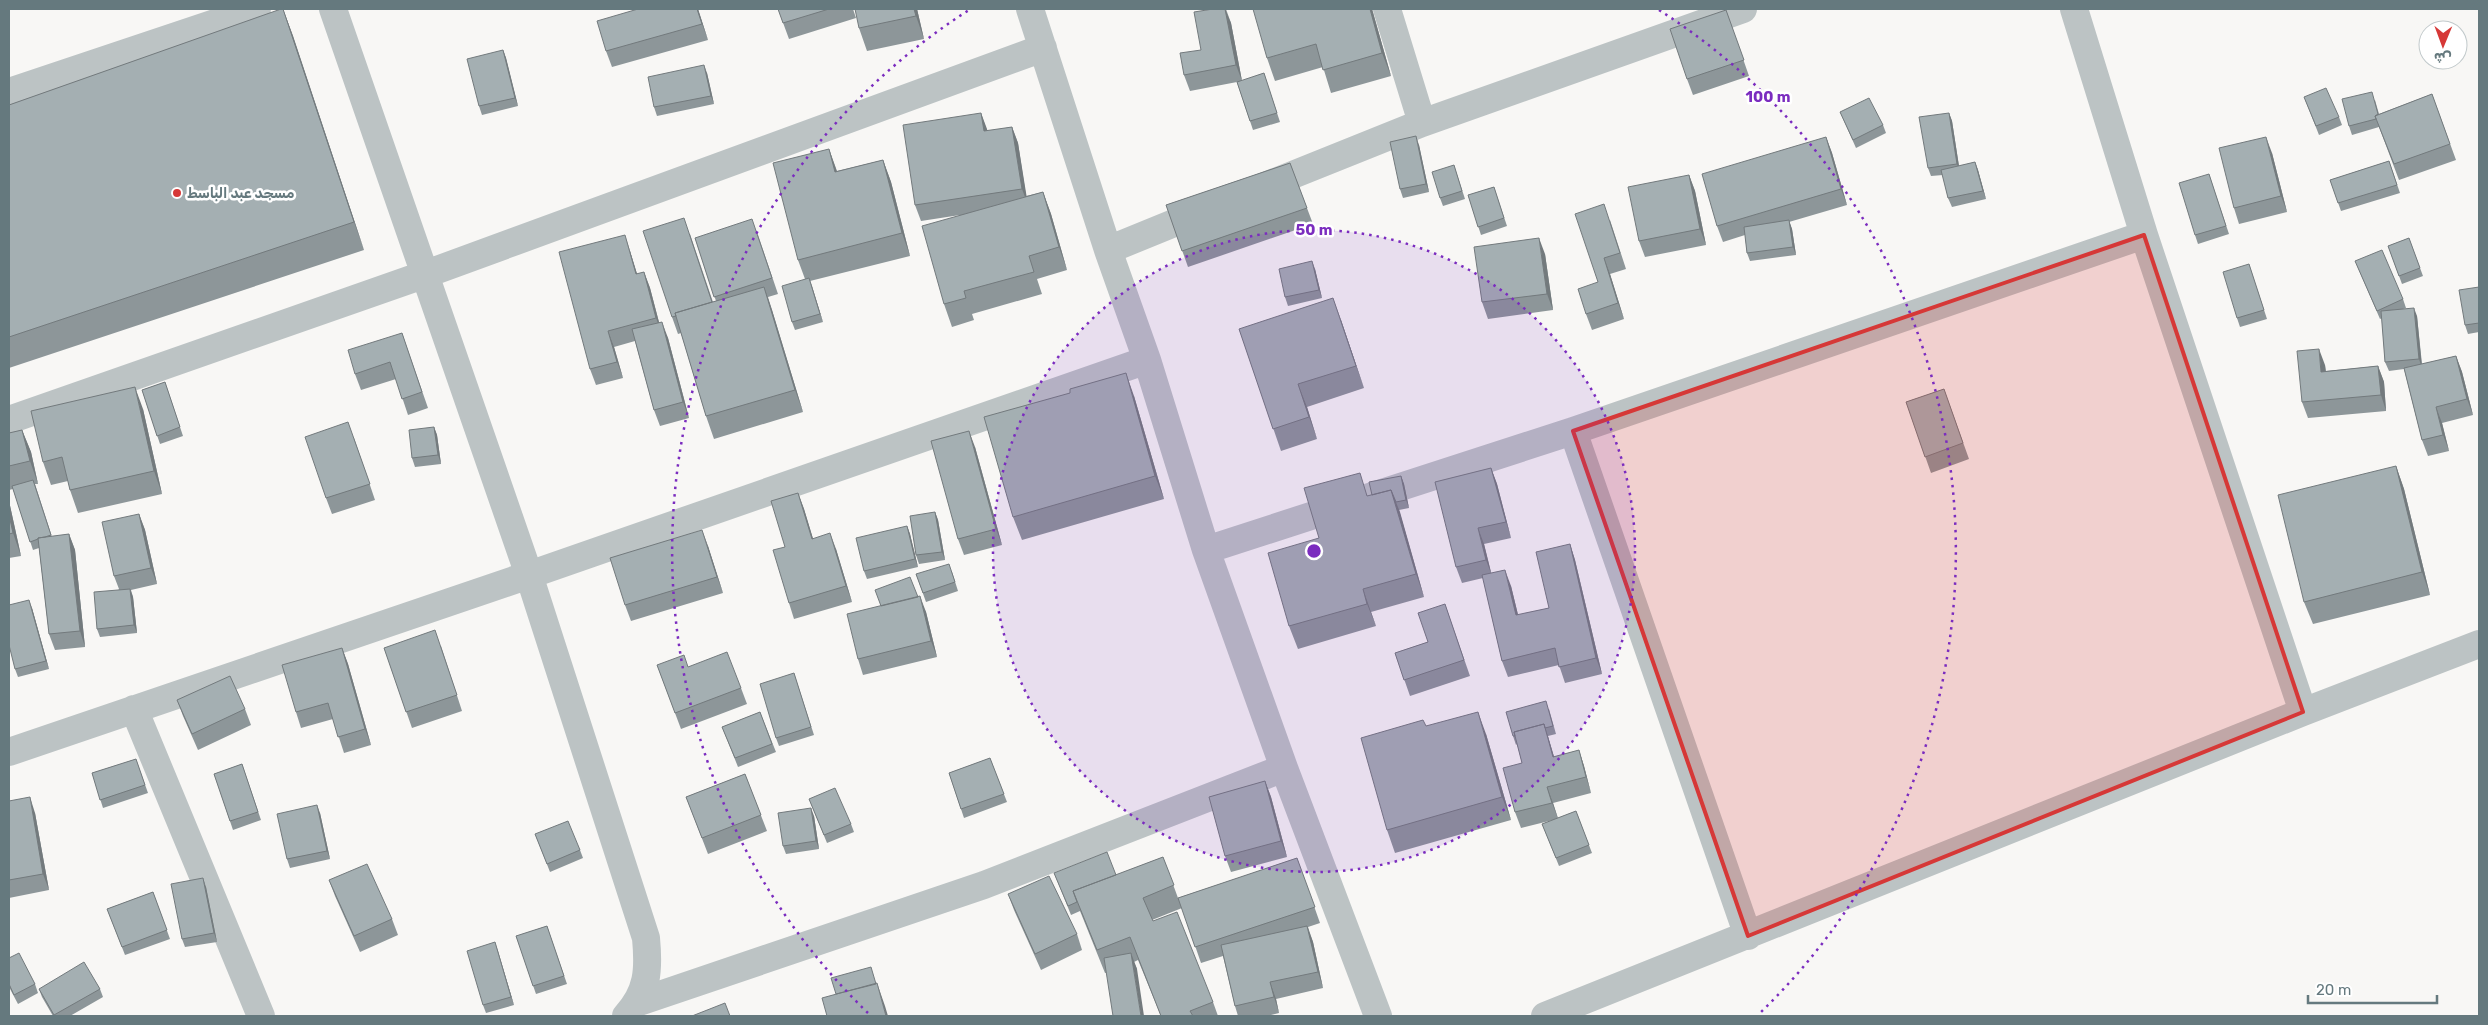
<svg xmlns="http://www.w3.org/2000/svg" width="2488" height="1025" viewBox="0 0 2488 1025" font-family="Rubik,Cairo,sans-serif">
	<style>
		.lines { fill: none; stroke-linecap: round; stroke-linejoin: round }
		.minor { stroke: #bcc3c4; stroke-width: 28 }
		.wall { fill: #8d9699 }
		.shaded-wall { fill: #737a7d }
		.building { fill: #a4afb2; stroke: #737a7d }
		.marked { fill: #d63837; fill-opacity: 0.2; stroke: #d63837; stroke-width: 4; stroke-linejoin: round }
		.ring { fill: none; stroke: #7b2cbf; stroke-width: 2.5; stroke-dasharray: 2.5 5 }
		.poi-dot { fill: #d63837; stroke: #fff; stroke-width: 2 }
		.labels { text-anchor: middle; stroke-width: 5; stroke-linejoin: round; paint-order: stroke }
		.poi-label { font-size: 14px; font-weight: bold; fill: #65797e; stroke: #fff; text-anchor: start }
		.centre { fill: #7b2cbf; stroke: #fff; stroke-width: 2.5 }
		.ring-label { font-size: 15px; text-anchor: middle; font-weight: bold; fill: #7b2cbf; stroke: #fff; stroke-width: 5; stroke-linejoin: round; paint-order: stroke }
	</style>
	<rect width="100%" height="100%" fill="#f8f7f5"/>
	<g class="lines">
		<path class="minor" d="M333 9 529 575 646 938C649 970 648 992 626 1016
			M1030 9 1108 250 1147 360 1206 550 1284 768 1378 1016
			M1387 9 1422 123
			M2074 9 2144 235 2303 712
			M9 92 257 9
			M1260 188 1422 123 1743 9
			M1108 250 1206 210
			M9 420 426 274 1043 48
			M1573 431 1748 936
			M1206 550 1573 431 2144 235
			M134 709 261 1016
			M9 752 529 575 1147 360
			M639 1002 984 885 1284 768
			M1545 1016 2303 712 2479 644"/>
	</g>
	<path class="wall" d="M283 9 293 36 364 250 9 368V105Z
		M638 9H698L708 40 612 67 606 51Z
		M778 9H853L856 18 789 39Z
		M917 9 924 39 867 51 859 28Z
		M1213 9H1226L1231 23 1242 81 1264 73 1280 122 1253 130 1237 82 1190 91 1184 75 1201 50Z
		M1372 9 1391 76 1331 93 1323 67 1275 81 1267 58Z
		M1726 10 1749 76 1693 95 1687 79Z
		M503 50 506 58 518 106 482 115 479 106Z
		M707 73 714 104 657 116 654 107Z
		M2432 94 2456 160 2399 180 2379 127 2352 135 2349 126 2375 100 2379 114Z
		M2304 97 2339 117 2342 125 2319 135Z
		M1840 112 1883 125 1886 133 1856 148Z
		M981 113 987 131 1012 127 1018 143 1026 196 1043 192 1051 214 1067 270 1037 279 1042 294 972 314 974 320 952 327 944 304 960 215 921 221 915 205Z
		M1949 113 1952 121 1959 166 1975 162 1978 170 1986 199 1952 207 1948 198 1943 175 1931 176 1928 168Z
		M1826 137 1832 153 1847 205 1789 222 1792 229 1796 255 1750 261 1747 253 1745 235 1723 242 1717 226Z
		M1419 145 1429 192 1403 198 1400 189Z
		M829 149 837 171 883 160 891 182 910 256 810 281 823 322 795 330 792 322 805 279 798 260Z
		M2272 153 2287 212 2239 224 2234 208Z
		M2389 161 2400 193 2341 211 2330 180Z
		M1290 163 1313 224 1188 267 1166 205Z
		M1454 165 1465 199 1443 206 1440 198Z
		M2209 174 2229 234 2198 244 2195 235Z
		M1689 175 1695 191 1706 245 1645 257 1639 241Z
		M1494 187 1507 226 1481 235 1468 195Z
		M1610 220 1626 269 1610 274 1624 319 1592 330 1586 314 1598 282Z
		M690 234 713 302 716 301 695 238 758 235 778 294 768 297 772 310 803 412 714 439 706 416 681 333 678 334 672 317Z
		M2409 238 2423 276 2402 284 2388 246Z
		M630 251 637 274 644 272 650 288 659 322 668 338 689 418 660 426 654 410 635 341 614 347 623 378 596 385 590 369Z
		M1545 254 1553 310 1488 319 1482 302Z
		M2355 261 2403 299 2406 308 2403 309 2417 316 2422 364 2456 356 2462 372 2473 415 2442 423 2449 451 2428 456 2422 440 2404 369 2389 371 2385 362 2382 318 2380 319Z
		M2249 264 2267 319 2240 327 2237 318Z
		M1315 269 1322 298 1288 306 1285 297Z
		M2479 287V332L2468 334 2465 325Z
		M1341 320 1364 388 1307 407 1317 439 1281 451 1239 329Z
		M402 333 428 408 408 415 396 379 361 390 355 374Z
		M2325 365 2326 371 2378 366 2384 382 2386 411 2308 418 2302 402Z
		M165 382 183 436 160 444 142 390Z
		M1944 389 1969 459 1931 473 1906 402Z
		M1134 396 1164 499 1022 540 1013 517Z
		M143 409 162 494 78 513 70 490 68 481 51 485 43 462Z
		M434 427 437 435 441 464 415 467 412 458Z
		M22 430 31 452 38 484H35L52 537 69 534 75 550 85 647 55 650 49 634 39 548 33 550 13 489 9 490V433Z
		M354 438 375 500 332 514 326 498Z
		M975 447 1002 545 964 555 958 539Z
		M2396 466 2404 489 2430 595 2313 624 2304 602Z
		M1491 468 1497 484 1511 538 1484 544 1491 573 1511 586 1518 615 1549 608 1570 544 1575 560 1602 674 1565 683 1559 665 1508 677 1502 661 1483 578 1462 583 1456 567Z
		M1401 476 1404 484 1409 508 1399 510 1424 597 1371 612 1376 626 1298 649 1289 626 1319 538 1372 495Z
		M798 493 804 509 813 539 836 549 852 602 794 619 789 603 785 547Z
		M9 501 21 556 9 558Z
		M935 512 938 520 945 560 919 564 916 555Z
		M139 514 145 530 157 584 131 590 133 597 137 633 100 637 97 629 119 589 114 576Z
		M907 526 910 534 918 567 867 579 864 571Z
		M708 546 723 593 631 621 625 605Z
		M952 572 958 591 926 602 916 574Z
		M918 597 926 612 937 657 863 675 858 659Z
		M1445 604 1470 676 1410 696 1395 653 1428 642Z
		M32 608 49 669 18 677 15 669Z
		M441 646 462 711 412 728 384 648Z
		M342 648 348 664 371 745 344 753 333 719 301 728 296 712Z
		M657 665 688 667 741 688 747 704 681 729Z
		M794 673 814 735 779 746 776 738Z
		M177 700 245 709 251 725 198 750 183 716Z
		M1549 709 1556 734 1548 736 1554 757 1579 750 1584 766 1591 793 1553 803 1558 818 1576 811 1592 853 1559 866 1542 824 1553 820 1521 828 1515 812 1522 763 1517 744 1516 745 1513 736Z
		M760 712 776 752 738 767 722 727Z
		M1426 726 1486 734 1511 820 1395 853 1387 830Z
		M990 758 1007 802 964 818 949 773Z
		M136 759 148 793 103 808 92 773Z
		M242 764 261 820 233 830 214 774Z
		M745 774 767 831 708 854 686 797Z
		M1265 781 1271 797 1287 857 1231 872 1225 856Z
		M809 799 851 824 854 832 827 843Z
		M9 801 35 813 49 890 9 898Z
		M320 813 330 859 290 868 287 859Z
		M814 816 819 849 786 854 783 846Z
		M535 834 580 850 583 858 550 872Z
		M1163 857 1178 898 1297 858 1320 923 1308 927 1313 942 1323 988 1276 999 1279 1013 1267 1016H1238L1235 1006 1223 956 1201 963 1182 908 1152 920 1213 1002 1218 1016H1161L1138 960 1134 962 1137 969 1105 973 1080 911 1071 915 1054 873 1116 875Z
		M329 880 392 919 398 935 360 952 335 896Z
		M206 887 217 942 185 947 182 939Z
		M153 892 170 939 125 955 107 909Z
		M1008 894 1077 934 1082 950 1041 970 1014 910Z
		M547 926 567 984 536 994 516 936Z
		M495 942 514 1005 486 1013 483 1005Z
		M9 958 35 984 38 993 18 1004 9 987Z
		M39 989H100L103 997 70 1016H53L42 997Z"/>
	<path class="shaded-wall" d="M283 9 293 36 364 250 354 222Z
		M697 9H698L708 40 702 24Z
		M914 9H917L924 39 916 16Z
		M1225 9 1231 23 1242 81 1236 65Z
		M1370 9H1372L1391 76 1382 53Z
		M503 50 506 58 518 106 515 98Z
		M704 65 707 73 714 104 711 96Z
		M981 113 987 129 990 147 984 131Z
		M1949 113 1952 121 1960 173 1957 164Z
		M1012 127 1018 143 1028 205 1022 189Z
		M1416 136 1419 145 1429 192 1426 184Z
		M1826 137 1832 153 1847 205 1841 189Z
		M2266 137 2272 153 2287 212 2281 196Z
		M829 149 837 172H835Z
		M883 160 891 182 910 256 902 233Z
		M1975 162 1978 170 1986 199 1983 191Z
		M1689 175 1695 191 1706 245 1700 229Z
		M1043 192 1051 214 1067 270 1059 247Z
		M1789 220 1792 229 1796 255 1793 247Z
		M625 235 630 251 642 290 636 274Z
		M1539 238 1545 254 1553 310 1547 294Z
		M1604 258 1610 274 1624 319 1618 303Z
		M1312 261 1315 269 1322 298 1319 290Z
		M644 272 650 288 662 334 656 318Z
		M809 278 812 286 823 322 820 314Z
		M764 287 772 310 803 412 795 390Z
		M1333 298 1341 320 1364 388 1356 366Z
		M2414 308 2417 316 2422 368 2419 359Z
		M662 322 668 338 689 418 683 402Z
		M608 331 614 347 623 378 617 362Z
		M2319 349 2325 365 2327 388 2321 372Z
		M2456 356 2462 372 2473 415 2467 399Z
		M2378 366 2384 382 2386 411 2381 395Z
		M1126 373 1134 396 1164 499 1155 476Z
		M1298 384 1307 407 1317 439 1309 417Z
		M135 387 143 409 162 494 154 471Z
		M2436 407 2442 423 2449 451 2443 435Z
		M434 427 437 435 441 464 438 455Z
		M22 430 31 452 38 484 30 461Z
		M969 431 975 447 1002 545 996 529Z
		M2396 466 2404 489 2430 595 2422 572Z
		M1491 468 1497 484 1511 538 1506 522Z
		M1401 476 1404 484 1409 508 1406 500Z
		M1391 490 1400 512 1424 597 1416 574Z
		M798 493 804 509 818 555 812 539Z
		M9 501 21 556 13 533 9 515Z
		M935 512 938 520 945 560 942 552Z
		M139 514 145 530 157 584 151 568Z
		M907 526 910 534 918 567 915 559Z
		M1478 528 1484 544 1492 576 1486 560Z
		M702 530 708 546 723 593 717 577Z
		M830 533 836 549 852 602 846 586Z
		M69 534 75 550 85 647 80 631Z
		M1570 544 1575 560 1602 674 1596 658Z
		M1505 570 1511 586 1522 631 1516 615Z
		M130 589 133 597 137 633 134 625Z
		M1363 589 1371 612 1376 626 1367 604Z
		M920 596 926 612 937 657 931 641Z
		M29 600 32 608 49 669 46 661Z
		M342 648 348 664 371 745 365 729Z
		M1478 712 1486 734 1511 820 1502 797Z
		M1544 724 1549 740 1559 773 1553 757Z
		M1579 750 1584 766 1591 793 1586 777Z
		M1265 781 1271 797 1287 857 1281 841Z
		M1547 787 1553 803 1558 819 1552 803Z
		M30 797 35 813 49 890 43 874Z
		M317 805 320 813 330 859 327 851Z
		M811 808 814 816 819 849 816 841Z
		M203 878 206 887 217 942 214 933Z
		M1307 926 1313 942 1323 988 1318 972Z
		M495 942 498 951 514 1005 511 997Z
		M1131 953 1137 969 1144 1016H1141Z
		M1270 982 1276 999 1279 1013 1274 997Z
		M877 983 885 1006 888 1016H886Z"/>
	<path class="building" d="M281 9H283L354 222 9 337V105Z
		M638 9H697L702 24 606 51 597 21Z
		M778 9H829L783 23Z
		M855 9H914L916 16 859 28Z
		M1213 9H1225L1236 65 1184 75 1180 53 1201 50 1194 12Z
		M1253 9H1370L1382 53 1323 70 1316 44 1267 58Z
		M1726 10 1744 60 1687 79 1670 29Z
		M503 50 515 98 479 106 467 59Z
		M704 65 711 96 654 107 648 77Z
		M1264 73 1277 113 1250 121 1237 82Z
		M2326 88 2339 117 2316 126 2304 97Z
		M2372 92 2378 114 2375 116 2376 119 2349 126 2342 99Z
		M2432 94 2450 144 2394 164 2375 116Z
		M1869 98 1883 125 1853 140 1840 112Z
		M981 113 984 131 1012 127 1022 189 915 205 903 125Z
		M1949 113 1957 164 1928 168 1919 117Z
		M1416 136 1426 184 1400 189 1390 142Z
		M1826 137 1841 189 1717 226 1702 174Z
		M2266 137 2281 196 2234 208 2219 148Z
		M829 149 835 172 883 160 902 233 798 260 773 163Z
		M2389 161 2397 185 2338 203 2330 180Z
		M1975 162 1983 191 1948 198 1941 170Z
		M1290 163 1307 208 1182 251 1166 205Z
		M1454 165 1462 191 1440 198 1432 172Z
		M2209 174 2226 226 2195 235 2179 183Z
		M1689 175 1700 229 1639 241 1628 187Z
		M1494 187 1504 218 1478 227 1468 195Z
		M1043 192 1059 247 1029 256 1034 272 964 291 966 298 944 304 922 226Z
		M1604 204 1620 253 1604 258 1618 303 1586 314 1578 289 1598 282 1575 214Z
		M684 218 712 302 675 313 676 316 672 317 643 231Z
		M752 219 772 278 714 297 695 238Z
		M1789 220 1793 247 1747 253 1744 227Z
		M625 235 636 274 644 272 656 318 608 331 617 362 590 369 559 252Z
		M1539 238 1547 294 1482 302 1474 247Z
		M2409 238 2420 268 2399 276 2388 246Z
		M2382 250 2403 299 2377 311 2355 261Z
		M1312 261 1319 290 1285 297 1279 269Z
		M2249 264 2264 310 2237 318 2223 272Z
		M809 278 820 314 792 322 782 286Z
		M764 287 795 390 706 416 675 313Z
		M2479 287V323L2465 325 2459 290Z
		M1333 298 1356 366 1298 384 1309 417 1273 429 1239 329Z
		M2414 308 2419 359 2385 362 2381 311Z
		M662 322 683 402 654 410 632 329Z
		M402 333 422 392 402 399 390 362 355 374 348 350Z
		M2319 349 2321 372 2378 366 2381 395 2302 402 2297 351Z
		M2456 356 2467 399 2436 407 2443 435 2422 440 2404 368Z
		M1126 373 1155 476 1013 517 984 417 1070 393V389Z
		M165 382 180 427 157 436 142 390Z
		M135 387 154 471 70 490 62 457 43 462 31 411Z
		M1944 389 1963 443 1925 457 1906 402Z
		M348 422 370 484 326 498 305 437Z
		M434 427 438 455 412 458 409 430Z
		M22 430 30 461 9 466V433Z
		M969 431 996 529 958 539 931 441Z
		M2396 466 2422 572 2304 602 2278 495Z
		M1491 468 1506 522 1478 528 1486 560 1456 567 1435 482Z
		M1360 473 1367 496 1391 490 1416 574 1363 589 1367 604 1289 626 1268 553 1319 538 1304 488Z
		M1401 476 1406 500 1396 502 1391 490 1372 495 1369 482Z
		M33 480 51 535 45 537 38 538V539L30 542 12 486Z
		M798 493 812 539 830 533 846 586 789 603 773 550 785 547 771 501Z
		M935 512 942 552 916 555 910 516Z
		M139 514 151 568 114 576 102 522Z
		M9 515 13 533 9 534Z
		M907 526 915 559 864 571 856 538Z
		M702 530 717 577 625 605 610 558Z
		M69 534 80 631 49 634 38 538Z
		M1570 544 1596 658 1559 667 1555 648 1502 661 1482 575 1505 570 1516 615 1549 608 1536 552Z
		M949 564 955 582 923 593 916 574Z
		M910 577 918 597 881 606 875 590Z
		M130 589 134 625 97 629 94 592Z
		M920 596 931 641 858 659 847 614Z
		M29 600 46 661 15 669 9 645V605Z
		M1445 604 1464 660 1404 680 1395 653 1428 642 1418 613Z
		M435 630 457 695 406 712 384 648Z
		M342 648 365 729 338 737 328 703 296 712 282 665Z
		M727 652 741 688 675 713 657 665 684 655 688 667Z
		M794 673 811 727 776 738 760 684Z
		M230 676 245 709 192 734 177 700Z
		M1546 701 1553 726 1545 728 1544 724 1514 732 1515 736H1513L1506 712Z
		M760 712 772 744 735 758 722 727Z
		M1478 712 1502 797 1387 830 1361 738 1423 720 1426 726Z
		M1544 724 1553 757 1579 750 1586 777 1547 787 1552 803 1515 812 1503 768 1522 763 1514 732Z
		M990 758 1004 794 961 809 949 773Z
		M136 759 145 785 100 800 92 773Z
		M242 764 258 812 230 821 214 774Z
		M745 774 761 815 702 838 686 797Z
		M1265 781 1281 841 1225 856 1209 797Z
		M835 788 851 824 824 835 809 799Z
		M30 797 43 874 9 880V801Z
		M317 805 327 851 287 859 277 814Z
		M811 808 816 841 783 846 778 813Z
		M1576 811 1589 845 1556 858 1542 824Z
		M568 821 580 850 547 864 535 834Z
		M1107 852 1116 875 1073 891 1077 902 1068 906 1054 873Z
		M1163 857 1174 885 1143 898 1153 921 1177 912 1213 1002 1190 1011 1193 1016H1161L1130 937 1097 950 1073 891Z
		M1297 858 1315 907 1195 947 1178 898Z
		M367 864 392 919 354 936 329 880Z
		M1049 876 1077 934 1035 954 1008 894Z
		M203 878 214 933 182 939 171 884Z
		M153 892 167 930 122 947 107 909Z
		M547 926 564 976 533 986 516 936Z
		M1307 926 1318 972 1270 982 1274 997 1235 1006 1221 945Z
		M495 942 511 997 483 1005 467 951Z
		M19 953 35 984 14 995 9 984V958Z
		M1131 953 1141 1016H1113L1104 958Z
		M84 962 100 989 54 1015 39 989Z
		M871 967 876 984 836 994 831 978Z
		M877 983 886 1016H827L822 998Z
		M725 1003 730 1016H692Z"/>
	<path class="marked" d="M2144 235 2303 712 1748 936 1573 431Z"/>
	<circle cx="1314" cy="551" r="321" fill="#7b2cbf" fill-opacity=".12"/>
	<g class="ring">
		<circle cx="1314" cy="551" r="321"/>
		<path d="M868 1013A642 642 0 0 1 969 10M1659 10A642 642 0 0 1 1760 1013"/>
	</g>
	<circle class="poi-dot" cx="177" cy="193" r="5"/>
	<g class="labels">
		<g class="poi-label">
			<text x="187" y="198">مسجد عبد الباسط</text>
		</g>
	</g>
	<circle cx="1314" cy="551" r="8" class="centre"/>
	<g class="ring-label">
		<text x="1768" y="102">100 m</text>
		<text x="1314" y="235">50 m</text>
	</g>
	<rect width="2488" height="1025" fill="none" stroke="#65797e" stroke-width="20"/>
	<g transform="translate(2443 45) rotate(181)"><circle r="24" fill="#ffffff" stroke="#c1c9cb"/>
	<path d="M0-4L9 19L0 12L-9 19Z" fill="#d63837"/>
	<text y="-8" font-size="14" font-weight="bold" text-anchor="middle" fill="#65797e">ش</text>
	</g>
	<path d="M2308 995v8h129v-8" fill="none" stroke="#65797e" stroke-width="2.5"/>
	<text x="2316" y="995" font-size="15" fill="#65797e" stroke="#ffffff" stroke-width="4" paint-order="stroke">20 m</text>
</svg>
